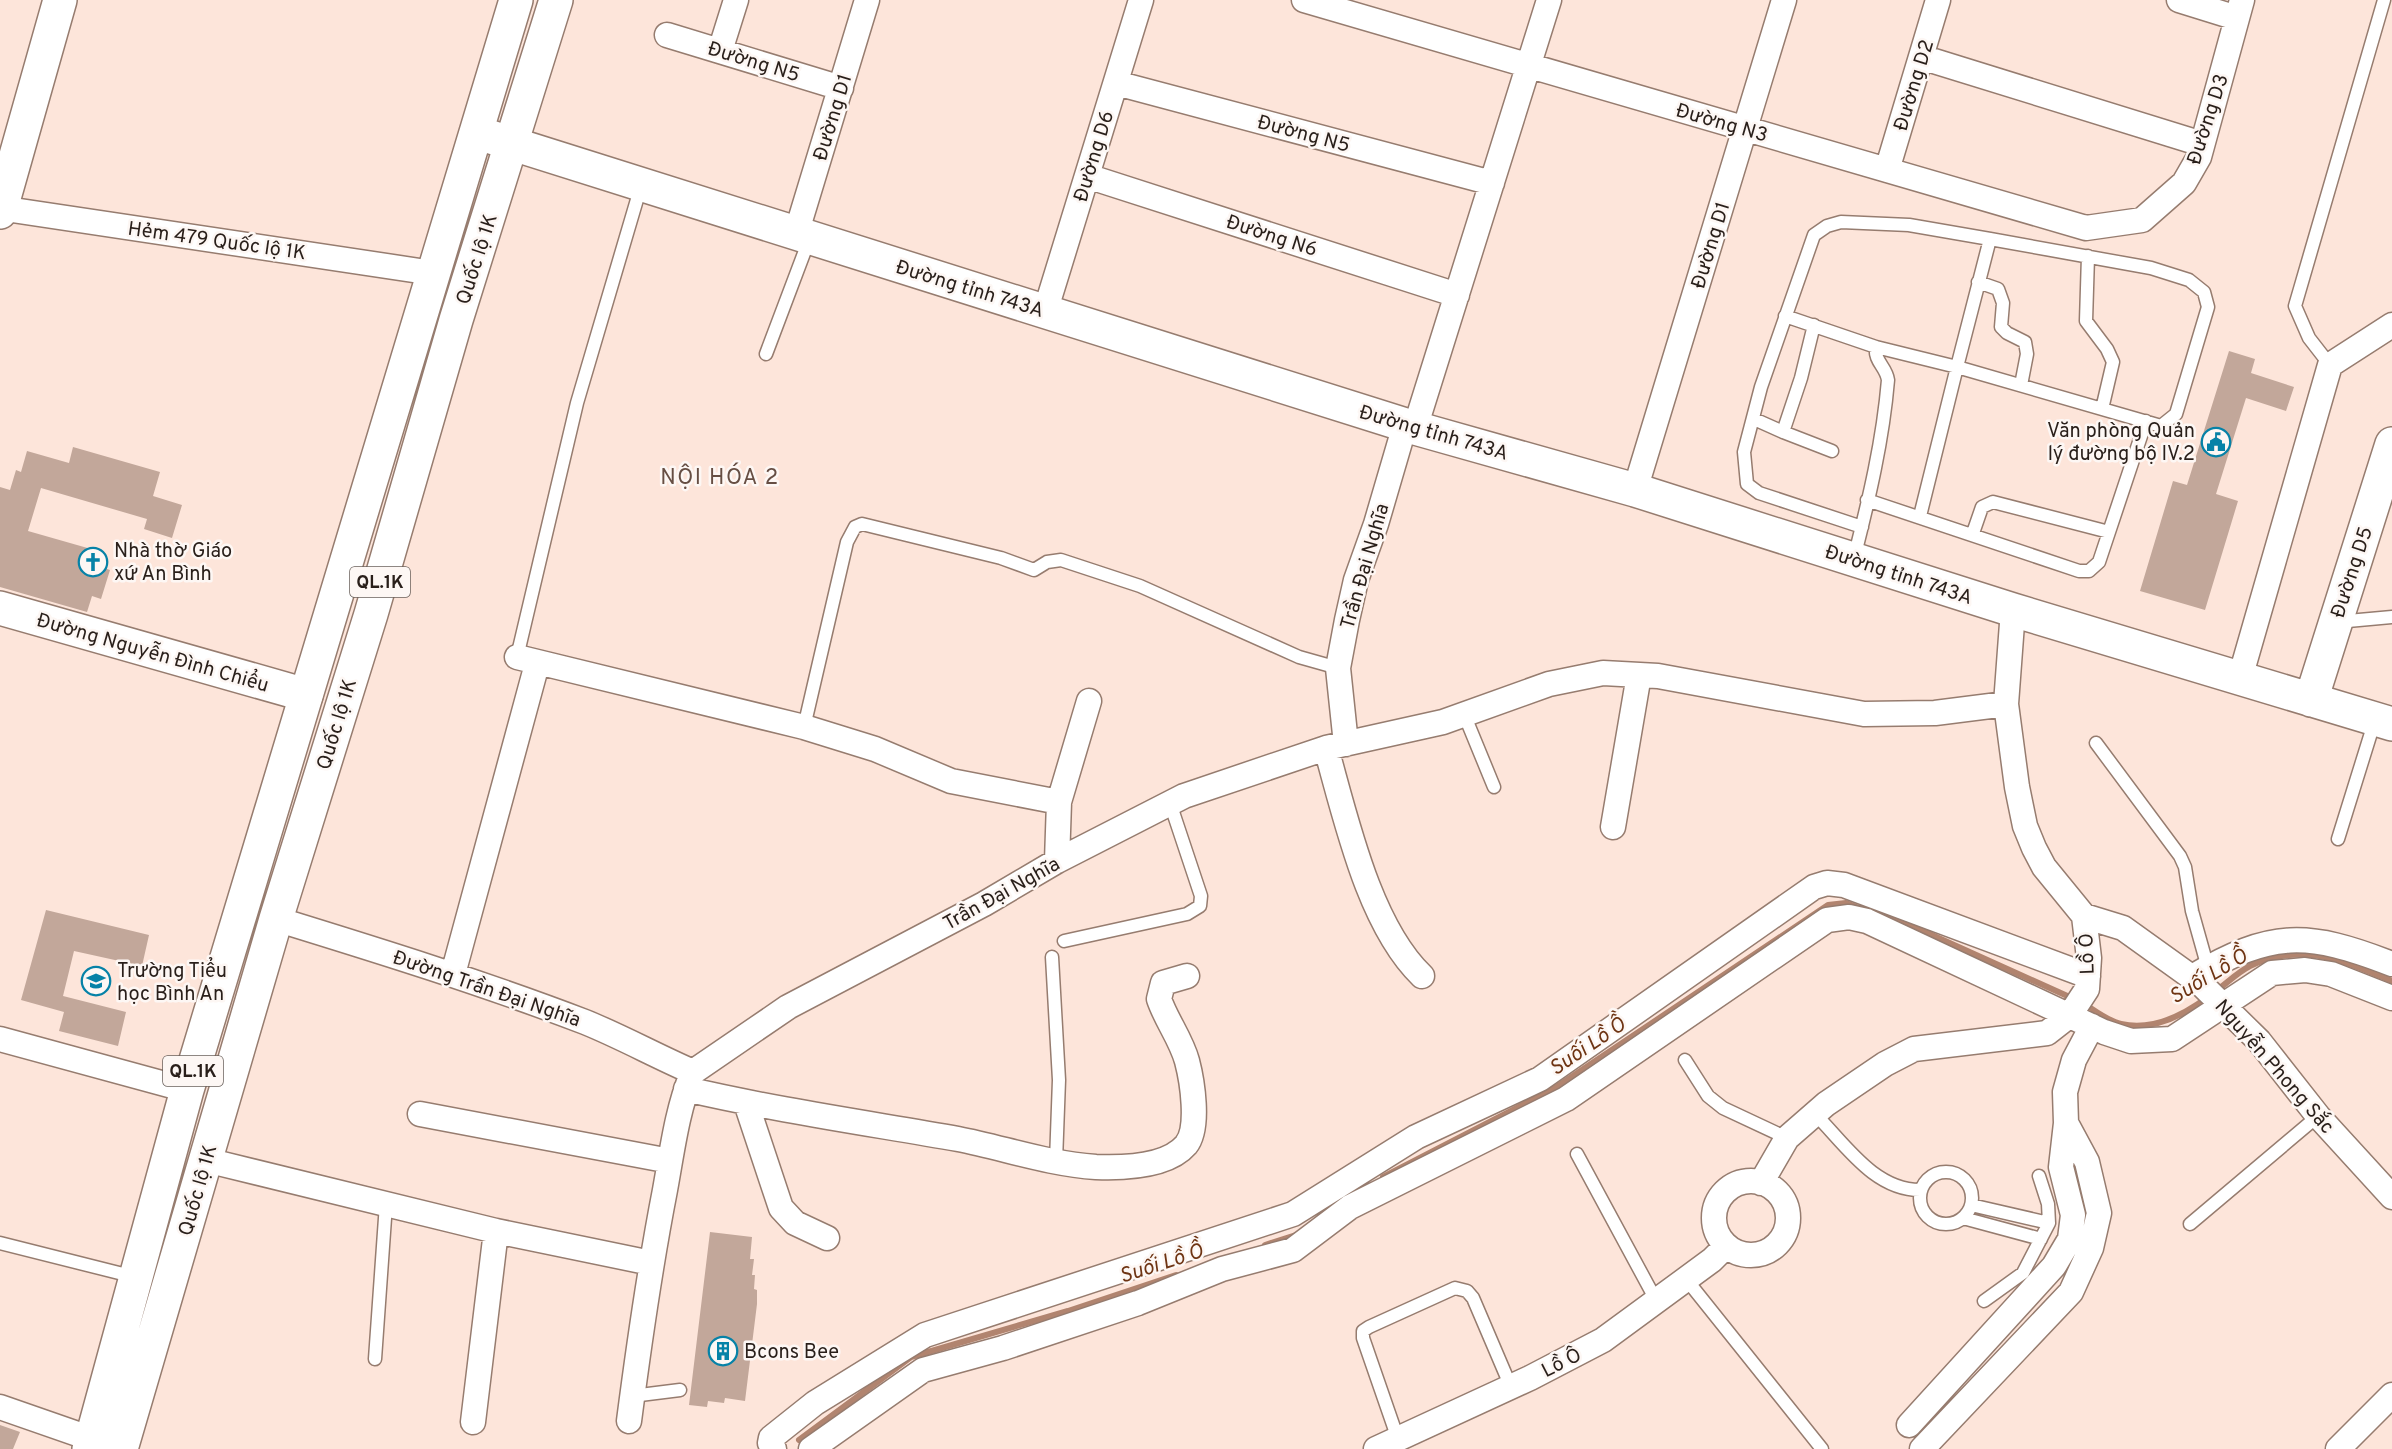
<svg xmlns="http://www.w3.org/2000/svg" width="2392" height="1449" viewBox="0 0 2392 1449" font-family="Overpass,sans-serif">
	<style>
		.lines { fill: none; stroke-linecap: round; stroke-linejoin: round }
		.stream { stroke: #b1846f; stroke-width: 6 }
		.building { fill: #c2a79a }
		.lane-casing { stroke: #967c6f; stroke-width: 15 }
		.street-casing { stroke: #967c6f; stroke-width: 27 }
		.secondary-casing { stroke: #967c6f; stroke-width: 36 }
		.primary-casing { stroke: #967c6f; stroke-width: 36 }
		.lane { stroke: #fff; stroke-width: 12 }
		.street { stroke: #fff; stroke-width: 24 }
		.secondary { stroke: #fff; stroke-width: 33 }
		.primary { stroke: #fff; stroke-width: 33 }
		.labels { text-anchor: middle; stroke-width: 5; stroke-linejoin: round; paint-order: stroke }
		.shield { fill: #fdf7f4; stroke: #69605b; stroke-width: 1.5 }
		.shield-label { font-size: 18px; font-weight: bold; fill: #291f1a }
		.street-label { font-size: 20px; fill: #291f1a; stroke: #fdf7f4 }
		.poi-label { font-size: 20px; fill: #291f1a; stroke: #fdf7f4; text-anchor: start }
		.water-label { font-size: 21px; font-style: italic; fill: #6e3413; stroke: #fdf7f4 }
		.quarter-label { font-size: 22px; letter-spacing: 1.5px; fill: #664e43; stroke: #fdf7f4 }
	</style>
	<rect width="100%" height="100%" fill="#fde5da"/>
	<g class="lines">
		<path class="stream" d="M1883 916 1912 926 2074 999
			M2216 991C2227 983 2238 972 2250 966 2304 941 2342 961 2392 981
			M2083 1003C2094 1010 2108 1021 2121 1024 2152 1031 2184 1015 2208 997
			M1383 1177 1555 1088 1828 905 1846 903 1859 908
			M1265 1245 1296 1235
			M799 1440 911 1357 1068 1311 1176 1275"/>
	</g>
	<path class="building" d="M2229 351 2255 359 2251 373 2294 387 2286 411 2246 398 2216 494 2238 501 2205 610 2140 591 2173 481 2187 485Z
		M73 447 160 472 153 496 182 505 172 538 144 529 147 519 41 488 28 531 105 553 101 567 110 570 101 599 92 596 87 612 0 587V487L10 490 16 470 21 472 27 451 69 463Z
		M46 910 149 935 142 966 74 951 63 996 126 1012 118 1046 59 1031 64 1012 21 1000Z
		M710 1232 752 1237 750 1259H754L752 1275H755L754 1289 757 1290V1304L745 1401 725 1398 724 1403 708 1401 707 1407 689 1405Z
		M0 1425 20 1432 13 1449H0Z"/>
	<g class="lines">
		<g class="lane-casing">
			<path id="lane" d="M2088 256 2086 321 2107 349 2113 362 2102 409
				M1978 282 1998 289 2003 303 2001 327 2007 333 2025 342 2027 354 2021 385
				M1785 316 1876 347
				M1814 325 1801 378 1783 432 1832 451
				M766 354 809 240
				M2330 365 2309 338 2295 306 2384 0
				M1754 419 1783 432
				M1867 500 2079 571H2089L2099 562 2146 421
				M1920 516 1957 367 2161 426 2176 414 2208 307 2204 292 2189 280 2151 268 1990 239
				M1973 533 1982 507 1993 502 2109 532
				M1854 558C1869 499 1883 440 1888 380 1886 366 1874 362 1876 347L1957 367 1990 239 1909 225 1841 222 1827 226 1814 235 1761 387 1744 452 1747 484 1759 493 1862 527
				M2337 622 2392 617
				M517 657 577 403 641 186
				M1464 714 1494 787
				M804 727 847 542 855 527 862 524 1001 558 1034 570 1047 562 1061 560 1140 586 1299 657 1338 668
				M2096 743 2180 856 2185 867 2192 911 2208 968
				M2338 839 2375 720
				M1064 941 1187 914 1200 906 1201 896 1170 803
				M1052 957 1059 1080 1056 1161
				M1685 1060 1708 1096 1723 1108 1787 1138
				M1815 1114C1845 1144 1874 1190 1920 1190
				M1577 1154 1657 1302
				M1920 1198a26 26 0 1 1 52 0a26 26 0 1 1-52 0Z
				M1971 1205 2049 1223
				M1963 1218 2041 1239
				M2190 1224 2318 1116
				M0 1243 135 1277
				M1686 1279 1822 1449
				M1984 1301 2023 1273 2049 1223 2048 1204 2039 1176
				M375 1359 386 1204
				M632 1396 680 1390
				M1398 1439 1363 1338V1331L1369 1327 1455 1288 1467 1291 1473 1298 1511 1387"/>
		</g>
		<g class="street-casing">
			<path id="street" d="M1304 0 2086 228 2142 220 2184 183 2199 157 2242 0
				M2179 0 2237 18
				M667 35 841 88
				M720 51 736 0
				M1921 57 2202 144
				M1116 83 1492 183
				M1887 170 1938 0
				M1087 176 1457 295
				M0 208 433 273
				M796 234 867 0
				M1045 312 1141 0
				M1415 428 1549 0
				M1635 490 1784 0
				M517 657 804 727 875 749 951 781 1059 802 1057 861
				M2240 678 2330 365 2392 325
				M1346 744 1338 668 1347 620 1356 580 1376 524 1405 425
				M1326 748C1346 819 1369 925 1422 976
				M1059 802 1089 701
				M1613 827 1639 675
				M2084 916 2123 928 2201 984 2259 1041 2318 1116 2392 1197
				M276 919C380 951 483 983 585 1022 622 1037 656 1056 693 1072
				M453 974 537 664
				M2192 977C2272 930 2307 931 2392 964
				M0 1039 187 1090
				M693 1072 788 1007 984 904 1057 861 1184 796 1326 748 1443 722 1549 684 1603 673 1658 676 1864 714 1935 713 2006 704
				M686 1089C776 1110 867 1123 958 1139 1004 1148 1049 1164 1096 1167 1123 1168 1167 1167 1186 1145 1200 1128 1192 1080 1187 1061 1181 1039 1166 1020 1159 999L1163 983 1187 976
				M746 1103 781 1208 795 1223 827 1238
				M420 1114 670 1161
				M206 1160 496 1231 651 1263
				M1714 1218a37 37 0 1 1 74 0a37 37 0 1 1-74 0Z
				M1761 1183 1787 1138 1826 1104 1885 1064 1914 1049 2047 1033 2070 1015 2087 989 2089 958 2084 916 2044 867 2034 848 2025 826 2017 787 2006 704 2013 610
				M0 1407 92 1439
				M629 1421C639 1344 650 1267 665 1190 672 1152 677 1110 692 1074
				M473 1422 496 1231
				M1909 1425 2054 1266 2070 1239 2073 1215 2061 1167 2066 1123 2065 1092 2074 1060 2092 1026
				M774 1449 770 1443 771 1438 815 1403 925 1335 1293 1214 1416 1137 1540 1079 1814 887 1827 883 1844 885 2088 976
				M811 1449 923 1370 1003 1348 1138 1303 1222 1269 1293 1250 1350 1207 1566 1099 1827 920 1849 917 1867 921 2104 1032 2131 1041 2172 1039 2272 973 2305 970 2331 974 2392 998
				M1376 1449 1530 1378 1603 1340 1712 1260 1726 1246
				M1922 1449 2071 1292 2091 1248 2099 1213 2087 1162 2066 1123
				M2338 1449 2392 1395"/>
		</g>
		<g class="secondary-casing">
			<path id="secondary" d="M478 133 1415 428 1635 490 2013 610 2392 724
				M0 212 60 0
				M0 608 306 695
				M2311 700 2392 444"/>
		</g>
		<g class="primary-casing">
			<path id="primary" d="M89 1449 187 1090 516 0
				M121 1449 276 919 371 614 456 320 556 0"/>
		</g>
		<use href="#lane" class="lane"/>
		<use href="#street" class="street"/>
		<use href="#secondary" class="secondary"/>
		<use href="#primary" class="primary"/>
	</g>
	<defs>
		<g id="civic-ring" transform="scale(1.5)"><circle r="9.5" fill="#fdf7f4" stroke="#0682a7" stroke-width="1.5"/><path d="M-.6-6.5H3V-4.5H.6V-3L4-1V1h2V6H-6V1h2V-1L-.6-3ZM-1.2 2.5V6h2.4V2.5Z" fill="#0682a7"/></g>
		<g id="church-ring" transform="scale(1.5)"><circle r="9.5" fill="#fdf7f4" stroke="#0682a7" stroke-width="1.5"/><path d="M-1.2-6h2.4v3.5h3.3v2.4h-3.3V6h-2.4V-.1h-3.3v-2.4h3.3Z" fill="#0682a7"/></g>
		<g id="school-ring" transform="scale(1.5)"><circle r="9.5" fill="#fdf7f4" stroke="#0682a7" stroke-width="1.5"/><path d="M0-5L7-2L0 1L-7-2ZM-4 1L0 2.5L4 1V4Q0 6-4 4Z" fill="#0682a7"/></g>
		<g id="building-ring" transform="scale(1.5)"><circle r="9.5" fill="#fdf7f4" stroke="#0682a7" stroke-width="1.5"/><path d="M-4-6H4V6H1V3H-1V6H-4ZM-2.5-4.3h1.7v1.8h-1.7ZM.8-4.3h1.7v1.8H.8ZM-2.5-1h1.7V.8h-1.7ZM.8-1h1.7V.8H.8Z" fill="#0682a7"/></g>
	</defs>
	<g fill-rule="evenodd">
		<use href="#civic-ring" x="2216" y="442"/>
		<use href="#church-ring" x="93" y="562"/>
		<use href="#school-ring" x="96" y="981"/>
		<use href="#building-ring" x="723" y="1351"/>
	</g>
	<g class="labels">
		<g class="shield">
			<rect x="350" y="567" width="60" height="30" rx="4.5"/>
			<rect x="163" y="1056" width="60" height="30" rx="4.5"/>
		</g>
		<g class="shield-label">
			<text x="380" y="588">QL.1K</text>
			<text x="193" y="1077">QL.1K</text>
		</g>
		<g class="street-label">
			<text transform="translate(754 61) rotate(17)" y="7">Đường N5</text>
			<text transform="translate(1913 85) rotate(-73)" y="7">Đường D2</text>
			<text transform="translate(832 117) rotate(-73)" y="7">Đường D1</text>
			<text transform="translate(2207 119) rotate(-72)" y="7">Đường D3</text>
			<text transform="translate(1722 122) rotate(16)" y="7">Đường N3</text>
			<text transform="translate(1304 133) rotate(15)" y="7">Đường N5</text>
			<text transform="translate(1093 156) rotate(-73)" y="7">Đường D6</text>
			<text transform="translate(1272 235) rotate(18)" y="7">Đường N6</text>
			<text transform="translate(217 240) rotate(8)" y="7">Hẻm 479 Quốc lộ 1K</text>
			<text transform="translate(1710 245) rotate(-73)" y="7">Đường D1</text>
			<text transform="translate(476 259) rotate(-72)" y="7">Quốc lộ 1K</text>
			<text transform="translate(970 288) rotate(17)" y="7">Đường tỉnh 743A</text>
			<text transform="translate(1434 432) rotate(16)" y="7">Đường tỉnh 743A</text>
			<text transform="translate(1364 566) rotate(-74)" y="7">Trần Đại Nghĩa</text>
			<text transform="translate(2351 572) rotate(-72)" y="7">Đường D5</text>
			<text transform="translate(1899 574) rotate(18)" y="7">Đường tỉnh 743A</text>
			<text transform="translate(153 652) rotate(16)" y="7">Đường Nguyễn Đình Chiểu</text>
			<text transform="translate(336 724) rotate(-73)" y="7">Quốc lộ 1K</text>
			<text transform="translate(1001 893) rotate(-29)" y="7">Trần Đại Nghĩa</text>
			<text transform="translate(2086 954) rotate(-92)" y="7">Lồ Ô</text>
			<text transform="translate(487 988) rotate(19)" y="7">Đường Trần Đại Nghĩa</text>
			<text transform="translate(2275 1066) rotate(49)" y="7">Nguyễn Phong Sắc</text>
			<text transform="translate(197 1190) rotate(-74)" y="7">Quốc lộ 1K</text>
			<text transform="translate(1561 1362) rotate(-27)" y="7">Lồ Ô</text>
		</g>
		<g class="poi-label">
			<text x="2195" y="437" text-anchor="end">Văn phòng Quản<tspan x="2195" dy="23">lý đường bộ IV.2</tspan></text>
			<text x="114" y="557">Nhà thờ Giáo<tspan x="114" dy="23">xứ An Bình</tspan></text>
			<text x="117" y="977">Trường Tiểu<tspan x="117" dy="23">học Bình An</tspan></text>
			<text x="744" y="1358">Bcons Bee</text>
		</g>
		<g class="water-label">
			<text transform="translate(2208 976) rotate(-31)" y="7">Suối Lồ Ồ</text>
			<text transform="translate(1587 1046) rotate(-34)" y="7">Suối Lồ Ồ</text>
			<text transform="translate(1161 1263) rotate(-18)" y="7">Suối Lồ Ồ</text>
		</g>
		<g class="quarter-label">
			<text x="720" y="484">NỘI HÓA 2</text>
		</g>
	</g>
</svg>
